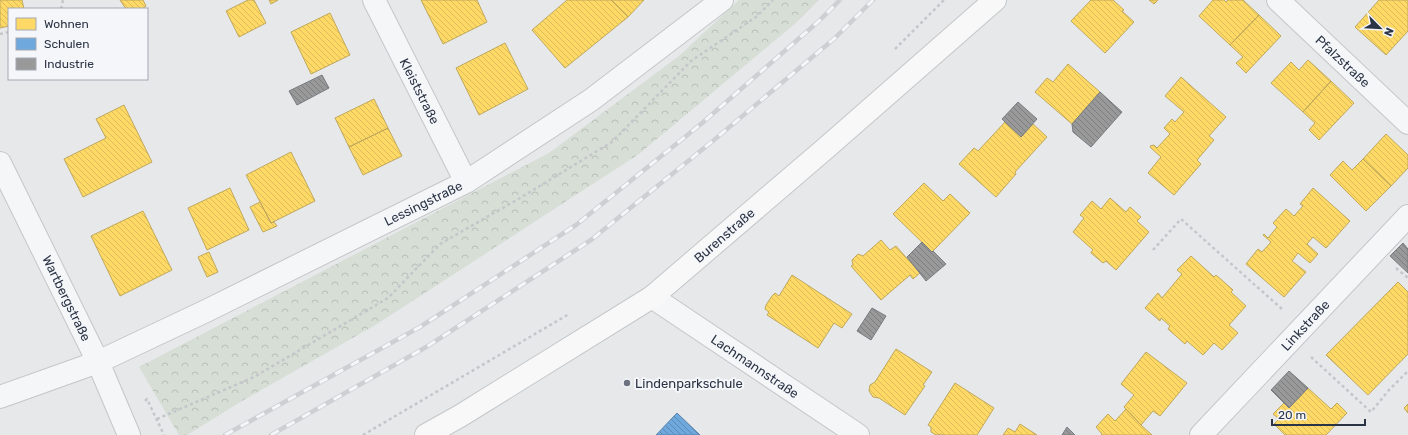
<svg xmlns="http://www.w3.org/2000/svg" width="1408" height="435" viewBox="0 0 1408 435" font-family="Rubik,sans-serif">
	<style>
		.park { fill: url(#park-crowns) }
		.homes { fill: url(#homes-back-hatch); stroke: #bfa85c }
		.schools { fill: url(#schools-back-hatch); stroke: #5b85af }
		.industry { fill: url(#industry-back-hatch); stroke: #787b80 }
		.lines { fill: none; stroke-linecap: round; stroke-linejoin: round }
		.street-casing { stroke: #c4c6c8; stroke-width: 24 }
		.secondary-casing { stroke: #c4c6c8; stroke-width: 24 }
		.path { stroke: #c5c6ca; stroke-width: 2.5; stroke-dasharray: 3 3; stroke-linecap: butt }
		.street { stroke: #f5f6f7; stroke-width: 22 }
		.secondary { stroke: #f8f8f8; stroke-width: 22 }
		.rail-casing { stroke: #cecfd2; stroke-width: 4.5 }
		.rail { stroke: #f4f6f9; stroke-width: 3; stroke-dasharray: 9; stroke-linecap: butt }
		.poi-dot { fill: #6c737f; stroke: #f4f6f9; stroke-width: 1.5 }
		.labels { text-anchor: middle; stroke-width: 4; stroke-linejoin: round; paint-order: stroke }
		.street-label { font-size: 13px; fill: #2b3445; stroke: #f4f6f9 }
		.poi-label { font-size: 13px; fill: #2b3445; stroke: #f4f6f9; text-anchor: start }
	</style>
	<defs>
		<pattern id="park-crowns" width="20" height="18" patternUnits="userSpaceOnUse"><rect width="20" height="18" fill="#d6ded6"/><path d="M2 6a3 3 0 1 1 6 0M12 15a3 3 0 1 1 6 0" fill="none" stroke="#b8bfb9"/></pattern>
		<pattern id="homes-back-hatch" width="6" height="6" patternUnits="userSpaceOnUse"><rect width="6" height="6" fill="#ffd966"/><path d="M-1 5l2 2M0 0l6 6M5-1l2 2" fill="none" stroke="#dbbb5a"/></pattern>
		<pattern id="schools-back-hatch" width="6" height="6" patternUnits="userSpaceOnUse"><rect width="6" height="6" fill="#6fa8dc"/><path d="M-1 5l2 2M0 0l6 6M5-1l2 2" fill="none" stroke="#5b8ab4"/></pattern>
		<pattern id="industry-back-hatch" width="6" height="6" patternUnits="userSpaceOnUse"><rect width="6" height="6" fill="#999"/><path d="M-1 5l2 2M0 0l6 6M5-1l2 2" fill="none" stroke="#7d7e7f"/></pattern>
	</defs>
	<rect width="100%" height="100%" fill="#e6e8ea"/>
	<path class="park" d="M739 0H819L797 22 639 154 377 324 242 401 187 435H179L139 367 549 153 679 56Z"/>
	<path class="homes" d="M0 0H22L24 9H9V26L0 28Z
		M120 0H143L146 6 142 9H126Z
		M248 0H254L266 23 239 37 226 11Z
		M269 0H278L271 4Z
		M421 0H477L487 22 443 44Z
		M567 0H611L628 17 565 68 532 30Z
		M611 0H644L628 17Z
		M1091 0H1113L1124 10 1122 11 1134 22 1105 53 1071 21Z
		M1149 0H1158L1154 4Z
		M1213 0H1224L1226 2 1228 0H1243L1259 15 1230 45 1199 16Z
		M1379 0H1408V31L1386 55 1355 27Z
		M330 13 350 55 311 74 291 32Z
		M1259 15 1281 36 1246 73 1236 63 1243 57 1230 45Z
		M505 43 528 89 479 115 456 68Z
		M1308 60 1331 81 1303 112 1271 83 1291 62 1299 70Z
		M1068 64 1100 92 1072 124 1035 92 1047 78 1053 82Z
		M1181 77 1226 117 1209 136 1214 140 1197 160 1201 164 1174 195 1148 173 1161 157 1151 148 1150 146 1154 145 1157 148 1170 134 1164 128 1172 119 1175 122 1184 112 1165 96Z
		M1331 81 1354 103 1319 140 1309 130 1315 123 1303 112Z
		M374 99 388 128 349 147 335 118Z
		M124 105 152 162 83 197 64 159 106 138 96 119Z
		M1005 122 1021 137 1033 124 1047 137 1015 172 1016 174 996 197 959 164 974 148 978 151Z
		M388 128 402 156 363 175 349 147Z
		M1386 134 1408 155V168L1391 186 1363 159Z
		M291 152 315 201 271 223 246 175Z
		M1363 159 1391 186 1366 211 1330 175 1343 161 1352 170Z
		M924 183 943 201 950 194 970 213 932 252 893 214Z
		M230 188 249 230 207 250 188 208Z
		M1313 188 1350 221 1326 248 1313 237 1307 244 1318 254 1310 263 1298 253 1292 261 1306 272 1284 297 1246 264 1258 249 1262 252 1271 242 1263 235 1264 234 1268 238 1277 227 1273 223 1286 209 1294 216 1303 206 1300 204Z
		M1110 198 1126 212 1130 207 1141 217 1137 221 1149 232 1116 270 1106 261 1103 263 1091 253V252L1093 250 1073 232 1084 218 1080 215 1092 201 1101 209Z
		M260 202 271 223 274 222 277 226 263 232 250 207Z
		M143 211 172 270 120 296 91 236Z
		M881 240 890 250 896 246 920 273 913 279 910 275 881 300 851 266 853 265 852 260 858 254 863 256Z
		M209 252 218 272 207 277 198 257Z
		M1191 256 1214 277 1216 275 1233 290 1231 292 1246 306 1229 325 1238 333 1222 350 1214 343 1203 355 1187 341 1185 344 1168 329 1170 326 1161 318 1160 321 1145 308 1158 293 1162 298 1182 274 1177 270Z
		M792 275 852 314 842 328 834 323 818 348 767 315 769 312 765 309 766 305 772 296 775 293 779 296Z
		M1398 282 1408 292V354L1368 395 1326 355Z
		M896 349 932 372 923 385 925 386 905 415 879 398 873 397 869 391 870 385 875 382Z
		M1146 352 1187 383 1160 416 1153 411 1141 425 1124 407 1134 395 1121 384Z
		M955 383 994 408 977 435H943L942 434 936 435 931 432V427L928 425Z
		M1308 388 1331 409 1337 403 1347 413 1326 435H1285L1274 424 1279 419 1273 414 1284 403 1289 408Z
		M1408 404V413L1404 408Z
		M1126 409 1141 425 1152 435H1101L1102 434 1096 427 1108 414 1115 421Z
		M1020 424 1037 435H1003L1008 428 1015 432Z"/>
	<path class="schools" d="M677 413 700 435H656Z"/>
	<path class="industry" d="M322 75 329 88 297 105 289 91Z
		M1100 92 1122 112 1091 147 1073 132 1072 124Z
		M1018 102 1037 119 1021 137 1002 119Z
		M922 242 932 252 933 251 946 264 926 281 907 257Z
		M1403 243 1408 249V273L1390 256Z
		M872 308 886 316 871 340 857 331Z
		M1289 371 1308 388 1289 408 1271 390Z
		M1067 427 1075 435H1062Z"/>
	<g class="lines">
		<g class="street-casing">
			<path id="street" d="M374 0 466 182
				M1278 0 1408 123
				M0 163 98 362 129 435
				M652 297 858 435
				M0 397 98 362 206 311 466 182 591 100 722 0
				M1201 435 1408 216"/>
		</g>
		<g class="secondary-casing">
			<path id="secondary" d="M426 435 460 416 652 297 826 148 995 0"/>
		</g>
		<path class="path" d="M61 9 63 0
			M0 34 9 32
			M895 49 944 0
			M1153 250 1181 219 1283 310
			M1396 268 1408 278
			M1311 357 1371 412 1389 390 1408 371
			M145 401 147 399 164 435
			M157 419 254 377 388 298 440 244 520 198 612 142 691 61 756 17 773 0
			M363 435 569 314"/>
		<use href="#street" class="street"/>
		<use href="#secondary" class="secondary"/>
		<g class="rail-casing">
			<path id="rail" d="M225 435 420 327 576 225 701 124 819 21 840 0
				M271 435 428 346 591 240 714 140 835 38 873 0"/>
		</g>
		<use href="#rail" class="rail"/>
	</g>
	<circle class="poi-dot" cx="627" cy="383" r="4"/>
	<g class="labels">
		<g class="street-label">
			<text transform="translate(1343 61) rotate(43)" y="5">Pfalzstraße</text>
			<text transform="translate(420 91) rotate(63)" y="5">Kleiststraße</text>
			<text transform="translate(423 203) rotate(-26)" y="5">Lessingstraße</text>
			<text transform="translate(724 235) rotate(-41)" y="5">Burenstraße</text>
			<text transform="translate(67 298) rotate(64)" y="5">Wartbergstraße</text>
			<text transform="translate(1305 325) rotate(-47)" y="5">Linkstraße</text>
			<text transform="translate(755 366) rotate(34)" y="5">Lachmannstraße</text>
		</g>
		<g class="poi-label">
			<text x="635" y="388">Lindenparkschule</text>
		</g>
	</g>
	<rect x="8" y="8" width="140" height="72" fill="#f4f6f9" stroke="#a4a8b1"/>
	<rect x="16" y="18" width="20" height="12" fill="#ffd966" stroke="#a4a8b1"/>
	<text x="44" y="28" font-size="12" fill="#2b3445">Wohnen</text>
	<rect x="16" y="38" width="20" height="12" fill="#6fa8dc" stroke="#a4a8b1"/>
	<text x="44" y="48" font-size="12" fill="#2b3445">Schulen</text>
	<rect x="16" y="58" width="20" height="12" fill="#999999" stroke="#a4a8b1"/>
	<text x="44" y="68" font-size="12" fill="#2b3445">Industrie</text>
	<g transform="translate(1380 28) rotate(114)" stroke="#f4f6f9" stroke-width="3" paint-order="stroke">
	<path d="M0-3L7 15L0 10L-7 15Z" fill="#2b3445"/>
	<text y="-6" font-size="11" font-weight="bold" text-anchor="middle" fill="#2b3445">N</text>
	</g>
	<path d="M1272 419v6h93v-6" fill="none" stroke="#2b3445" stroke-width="2"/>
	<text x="1278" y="419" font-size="12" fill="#2b3445" stroke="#f4f6f9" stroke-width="3" paint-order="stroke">20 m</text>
</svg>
